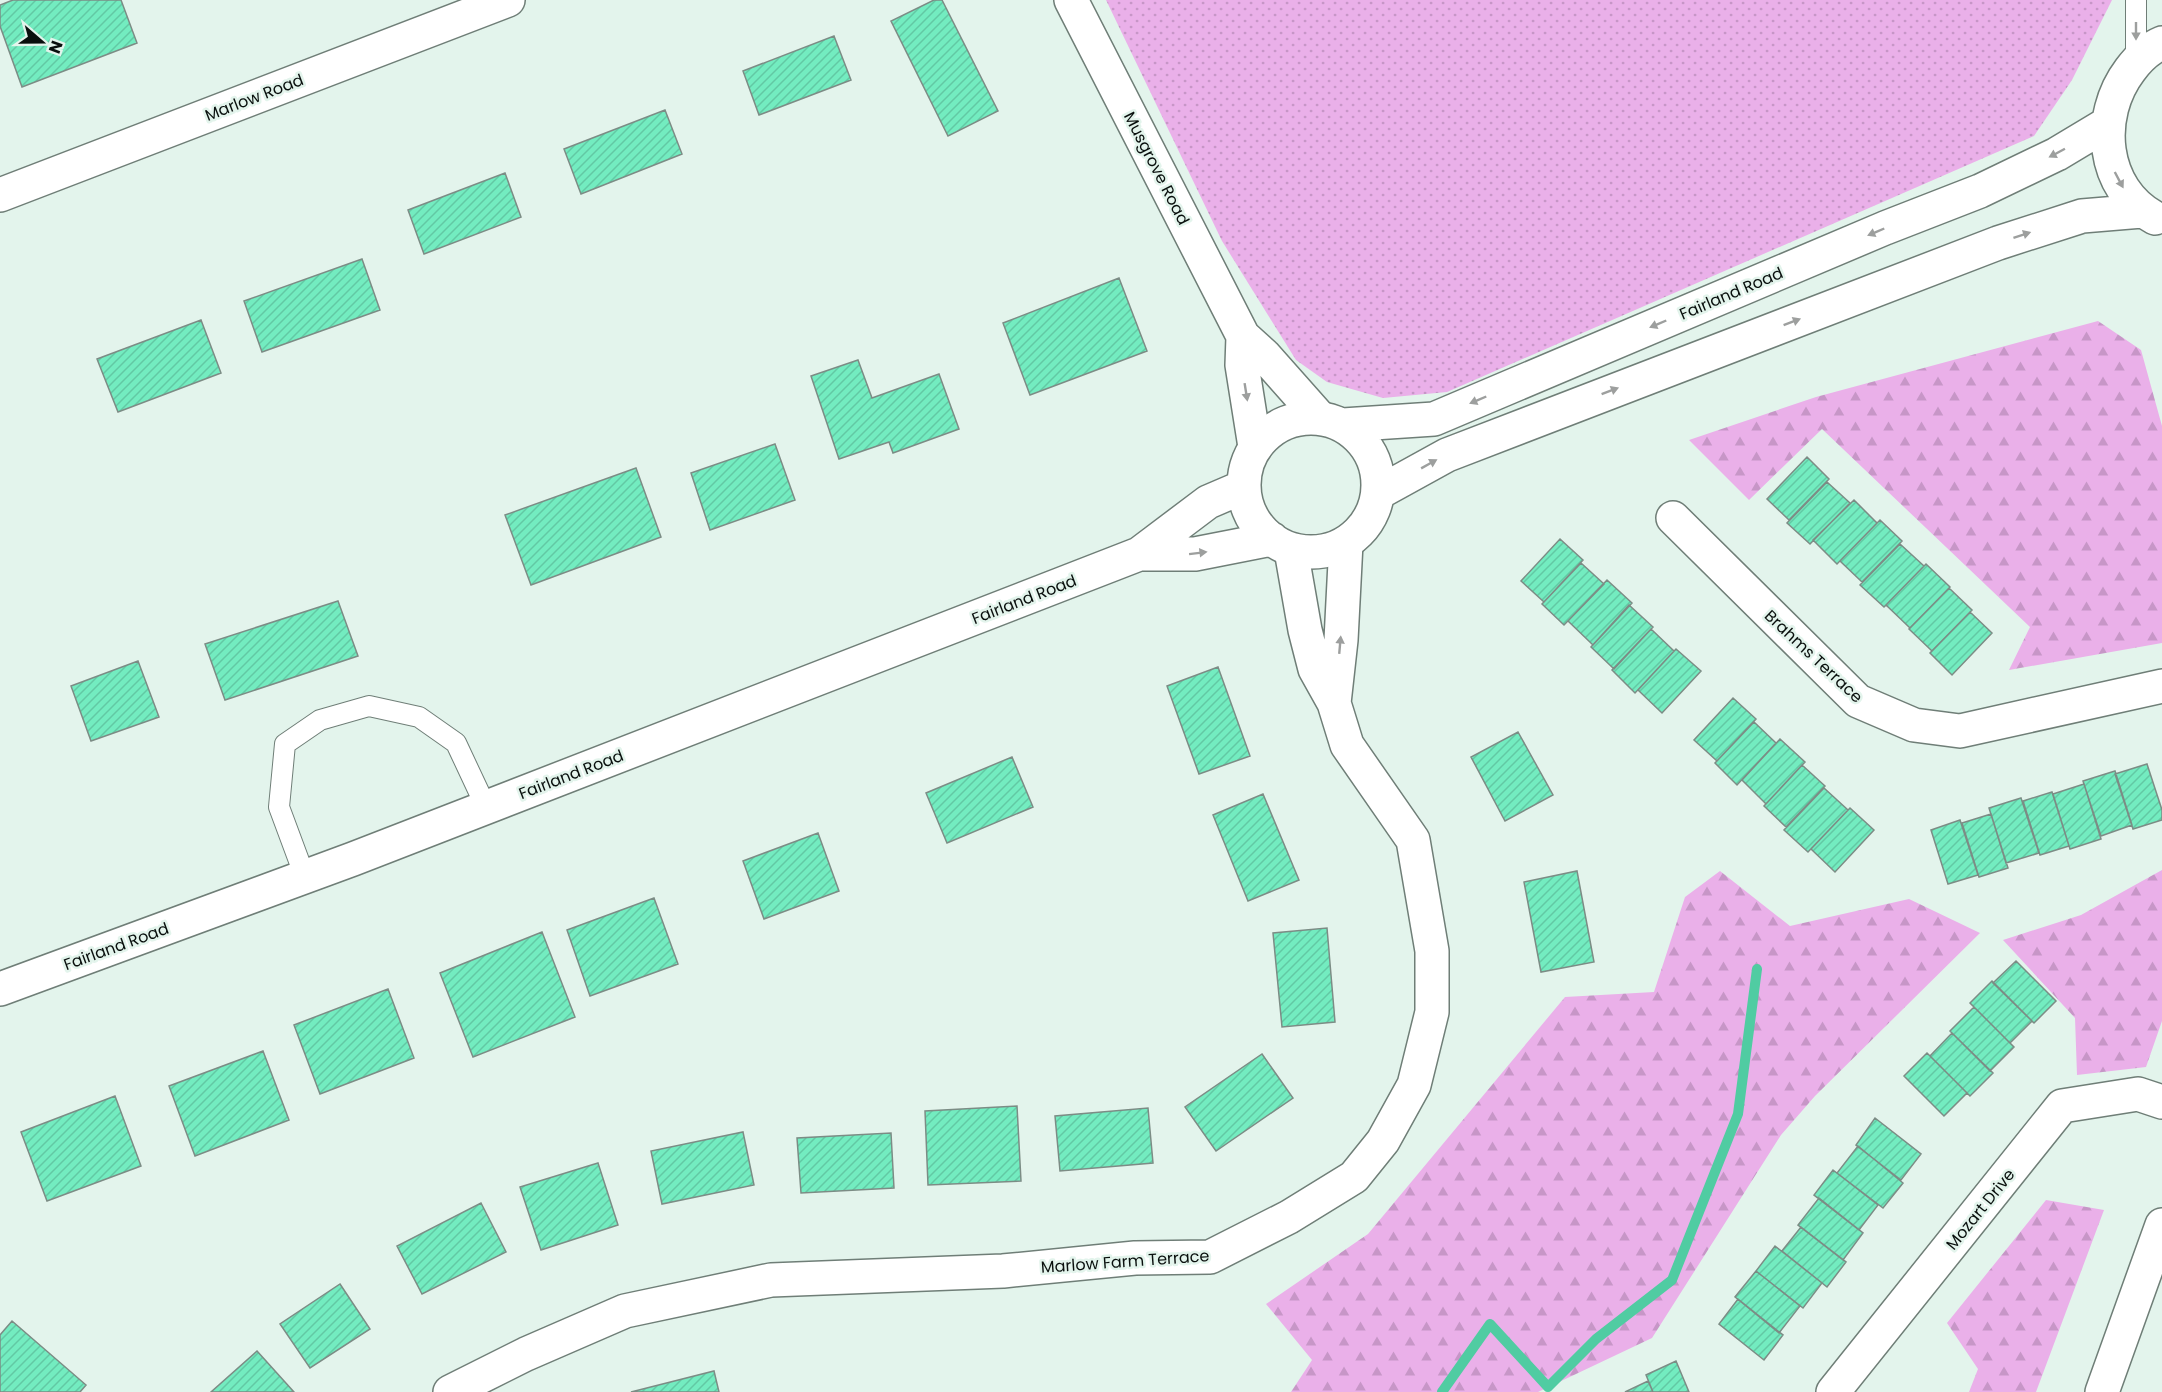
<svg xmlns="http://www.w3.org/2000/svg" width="2162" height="1392" viewBox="0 0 2162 1392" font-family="Poppins,sans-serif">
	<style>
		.grass { fill: url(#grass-dots) }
		.forest { fill: url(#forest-firs) }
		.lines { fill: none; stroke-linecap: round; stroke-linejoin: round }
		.stream { stroke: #50cca2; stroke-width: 10 }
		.building { fill: url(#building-hatch); stroke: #7c8c85; stroke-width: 1.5 }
		.service-casing { stroke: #6f7e77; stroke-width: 22 }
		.minor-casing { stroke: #6f7e77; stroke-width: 36 }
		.tertiary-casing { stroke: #6f7e77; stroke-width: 36 }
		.secondary-casing { stroke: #6f7e77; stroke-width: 36 }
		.service { stroke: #fff; stroke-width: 20 }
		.minor { stroke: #fff; stroke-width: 33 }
		.tertiary { stroke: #fff; stroke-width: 33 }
		.secondary { stroke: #fff; stroke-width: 33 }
		.oneway { fill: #9d9f9e }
		.labels { text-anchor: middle; stroke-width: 5; stroke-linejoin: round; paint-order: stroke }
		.street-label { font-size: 16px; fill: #090f0d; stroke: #e3f4ec }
	</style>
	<defs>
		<pattern id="grass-dots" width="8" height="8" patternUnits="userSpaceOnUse" patternTransform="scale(1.5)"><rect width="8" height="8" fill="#eab0e9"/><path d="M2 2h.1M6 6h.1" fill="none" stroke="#c796c7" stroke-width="1.8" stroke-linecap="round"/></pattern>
		<pattern id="forest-firs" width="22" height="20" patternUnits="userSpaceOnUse" patternTransform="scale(1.5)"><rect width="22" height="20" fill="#eab0e9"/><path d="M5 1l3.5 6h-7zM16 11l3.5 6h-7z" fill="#c796c7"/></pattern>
		<pattern id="building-hatch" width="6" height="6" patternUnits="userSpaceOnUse" patternTransform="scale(1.5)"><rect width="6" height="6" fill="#73ecc0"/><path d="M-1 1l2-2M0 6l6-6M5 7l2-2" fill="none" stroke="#62c9a4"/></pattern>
	</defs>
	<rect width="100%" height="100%" fill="#e3f4ec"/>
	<path class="grass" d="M1106 0H2112L2072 80 2034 136 1447 392 1383 398 1327 382 1296 360 1222 241Z"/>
	<path class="forest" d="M2098 321 2141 350 2162 426V643L2009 670 2030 627 1822 429 1749 500 1689 440 1816 397Z
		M2162 870V1021L2146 1067 2077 1075 2075 1018 2003 940 2081 915Z
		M1720 871 1790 926 1909 899 1980 933 1815 1096 1781 1135 1652 1338 1538 1392H1291L1312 1360 1266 1304 1368 1234 1565 997 1654 992 1685 897Z
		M2046 1200 2104 1210 2036 1392H1969L1978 1369 1947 1323Z"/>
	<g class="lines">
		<path class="stream" d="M1442 1392 1490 1324 1548 1387 1596 1339 1672 1280 1738 1114 1757 969"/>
	</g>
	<path class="building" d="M13 0H121L137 43 22 87 0 26V5Z
		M934 0H942L998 111 948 136 891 21Z
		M834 36 851 80 759 115 743 71Z
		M665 110 682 154 581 194 564 149Z
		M505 173 521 217 424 254 408 210Z
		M362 259 380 310 262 352 244 301Z
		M1119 278 1147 351 1030 395 1003 323Z
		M201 320 221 373 118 412 97 359Z
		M858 360 872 398 939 374 959 429 893 453 889 442 839 459 811 376Z
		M775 444 795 500 710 530 691 473Z
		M1807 457 1829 479 1789 520 1767 499Z
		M636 468 661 537 531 585 505 515Z
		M1827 482 1850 503 1810 544 1787 523Z
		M1854 500 1877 523 1837 564 1813 540Z
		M1880 520 1902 541 1862 582 1840 561Z
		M1560 539 1583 560 1544 602 1521 581Z
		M1900 544 1924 566 1884 607 1860 585Z
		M1581 563 1604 584 1564 625 1542 604Z
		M1926 564 1950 587 1910 628 1886 605Z
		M1607 580 1632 603 1593 645 1568 621Z
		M1949 588 1972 610 1932 651 1909 629Z
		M338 601 358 656 225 700 205 644Z
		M1629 605 1653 627 1614 669 1591 647Z
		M1970 612 1992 633 1952 675 1930 653Z
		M1651 629 1674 651 1635 693 1612 670Z
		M1676 649 1701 671 1662 713 1638 690Z
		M138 661 159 717 91 741 71 686Z
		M1218 667 1250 756 1199 774 1167 686Z
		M1733 698 1756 719 1717 761 1694 740Z
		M1754 722 1776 743 1737 785 1715 763Z
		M1518 732 1553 795 1505 821 1471 757Z
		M1780 739 1805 762 1766 804 1742 780Z
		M1012 757 1033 807 947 843 926 793Z
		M2147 764 2162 810V820L2133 829 2115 774Z
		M1802 765 1825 786 1786 827 1764 806Z
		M2115 771 2132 825 2101 836 2083 781Z
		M2084 784 2101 839 2070 849 2053 794Z
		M1824 788 1848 810 1808 852 1784 830Z
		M2052 792 2069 846 2040 855 2023 801Z
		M1263 794 1299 880 1248 901 1213 815Z
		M2021 798 2039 853 2006 863 1989 808Z
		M1850 808 1874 830 1835 872 1811 849Z
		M1991 814 2008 868 1979 877 1962 823Z
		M1960 820 1978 875 1948 884 1931 830Z
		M818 833 839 891 764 919 743 861Z
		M1577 871 1594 962 1541 972 1524 882Z
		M654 898 678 964 590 996 567 930Z
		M1327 928 1335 1022 1282 1027 1273 933Z
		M542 932 575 1017 473 1057 440 973Z
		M2016 961 2056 1001 2034 1023 1993 983Z
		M1992 981 2032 1021 2010 1043 1970 1003Z
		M388 989 414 1058 320 1094 294 1025Z
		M1974 1007 2014 1047 1990 1071 1950 1031Z
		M1952 1033 1993 1073 1970 1096 1930 1056Z
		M263 1051 289 1120 195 1156 169 1086Z
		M1927 1053 1967 1093 1944 1116 1904 1076Z
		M1262 1054 1293 1098 1216 1151 1185 1107Z
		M115 1096 141 1166 47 1201 21 1132Z
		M1017 1106 1021 1181 928 1185 925 1111Z
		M1148 1108 1153 1163 1060 1171 1055 1116Z
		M1875 1118 1921 1154 1901 1180 1856 1145Z
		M743 1132 754 1185 662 1204 651 1151Z
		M891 1133 894 1188 801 1193 797 1138Z
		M1858 1146 1903 1183 1883 1208 1837 1173Z
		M598 1163 618 1225 541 1250 520 1187Z
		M1833 1170 1878 1205 1859 1230 1814 1195Z
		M1819 1198 1863 1233 1843 1260 1798 1225Z
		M481 1203 506 1252 422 1294 397 1246Z
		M1801 1227 1846 1262 1827 1287 1782 1251Z
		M1775 1246 1822 1283 1803 1308 1756 1271Z
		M1756 1271 1800 1306 1779 1333 1735 1297Z
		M340 1284 370 1329 310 1368 280 1324Z
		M1738 1299 1783 1335 1764 1360 1719 1324Z
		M12 1321 86 1385 80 1392H0V1335Z
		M257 1351 294 1392H211Z
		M1676 1361 1689 1392H1653L1646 1375Z
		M714 1371 719 1392H631Z
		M1648 1381 1653 1392H1625Z"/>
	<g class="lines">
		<g class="service-casing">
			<path id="service" d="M2136 0V62
				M305 877 279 807 285 744 320 720 369 706 419 717 456 743 486 807"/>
		</g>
		<g class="minor-casing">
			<path id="minor" d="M0 195 508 0
				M1673 518 1858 701 1914 725 1960 731 2162 686
				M1334 703 1341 640 1346 543
				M450 1392 526 1354 625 1311 771 1280 1003 1271 1135 1258 1210 1257 1289 1217 1354 1177 1383 1141 1414 1085 1432 1012V951L1413 840 1347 745 1334 703 1315 669 1305 630 1291 550
				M1833 1392 2062 1106 2138 1094 2162 1102
				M2102 1392 2162 1225"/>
		</g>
		<g class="tertiary-casing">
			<path id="tertiary" d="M1071 0 1243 336 1264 355 1319 417
				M1243 336 1242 365 1255 447"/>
		</g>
		<g class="secondary-casing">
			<path id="secondary" d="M2155 218C2101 189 2095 116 2130 70 2138 59 2150 48 2162 43
				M1244 485a67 67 0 1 1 134 0a67 67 0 1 1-134 0Z
				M1343 425 1434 419 1885 228 1980 191 2057 154 2107 124
				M1378 493 1447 455 1998 243 2082 216 2142 211
				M1139 554H1195L1272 539
				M0 989 353 859 1139 554 1208 502 1243 487"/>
		</g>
		<use href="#service" class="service"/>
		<use href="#minor" class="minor"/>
		<use href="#tertiary" class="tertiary"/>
		<use href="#secondary" class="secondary"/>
	</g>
	<defs><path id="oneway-solid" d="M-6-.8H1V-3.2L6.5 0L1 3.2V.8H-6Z" transform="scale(1.5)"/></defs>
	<g class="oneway">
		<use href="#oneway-solid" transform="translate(2136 31) rotate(90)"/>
		<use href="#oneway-solid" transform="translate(2057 153) rotate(152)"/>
		<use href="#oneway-solid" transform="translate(2119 180) rotate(62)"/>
		<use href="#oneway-solid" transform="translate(1876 232) rotate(157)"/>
		<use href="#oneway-solid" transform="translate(2022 235) rotate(-18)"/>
		<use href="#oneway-solid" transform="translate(1792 322) rotate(-21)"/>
		<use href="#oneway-solid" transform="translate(1658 324) rotate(157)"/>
		<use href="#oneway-solid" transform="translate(1610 391) rotate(-21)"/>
		<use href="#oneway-solid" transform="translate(1246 392) rotate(81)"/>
		<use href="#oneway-solid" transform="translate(1478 400) rotate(157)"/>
		<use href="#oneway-solid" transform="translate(1429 464) rotate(-29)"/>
		<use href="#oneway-solid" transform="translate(1198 553) rotate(-7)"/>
		<use href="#oneway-solid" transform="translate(1340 645) rotate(-85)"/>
	</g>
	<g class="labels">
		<g class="street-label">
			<text transform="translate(254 97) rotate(-21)" y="6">Marlow Road</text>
			<text transform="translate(1157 168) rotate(63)" y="6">Musgrove Road</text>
			<text transform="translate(1731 293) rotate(-23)" y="6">Fairland Road</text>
			<text transform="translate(1024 599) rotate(-21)" y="6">Fairland Road</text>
			<text transform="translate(1814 656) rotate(43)" y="6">Brahms Terrace</text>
			<text transform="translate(571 774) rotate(-21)" y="6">Fairland Road</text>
			<text transform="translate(116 946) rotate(-20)" y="6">Fairland Road</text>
			<text transform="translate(1980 1209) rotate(-51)" y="6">Mozart Drive</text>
			<text transform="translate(1125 1261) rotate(-4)" y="6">Marlow Farm Terrace</text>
		</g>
	</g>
	<g transform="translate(42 42) rotate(110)" stroke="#e3f4ec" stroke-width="4.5" paint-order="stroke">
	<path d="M0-4.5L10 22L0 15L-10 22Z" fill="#090f0d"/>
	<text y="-9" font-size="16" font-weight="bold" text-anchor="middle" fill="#090f0d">N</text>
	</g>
</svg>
